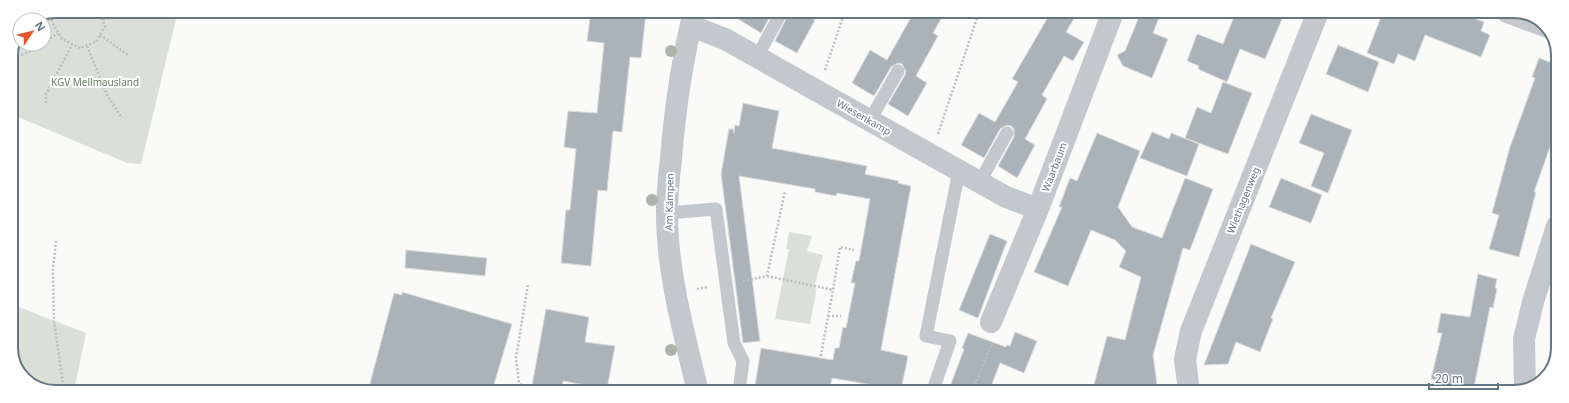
<svg xmlns="http://www.w3.org/2000/svg" width="1569" height="403" viewBox="0 0 1569 403" font-family="'Noto Sans',sans-serif">
	<style>
		.green { fill: #dadfd7 }
		.building { fill: #aab3b9; stroke: #dcdcda }
		.lines { fill: none; stroke-linecap: round; stroke-linejoin: round }
		.path { stroke: #bbbfc2; stroke-width: 2.5; stroke-dasharray: 2 2; stroke-linecap: butt }
		.lane { stroke: #c3c8cc; stroke-width: 13 }
		.street { stroke: #c3c8cc; stroke-width: 22 }
		.tree { fill: #aab4a7 }
		.labels { text-anchor: middle; stroke-width: 4; stroke-linejoin: round; paint-order: stroke }
		.park-label { font-size: 10px; fill: #687a64; stroke: #fff }
		.street-label { font-size: 10px; fill: #657683; stroke: #fff }
		.rim { fill: none; stroke: #657683; stroke-width: 2 }
	</style>
	<rect width="100%" height="100%" fill="#fafaf8"/>
	<path class="green" d="M55 11H178L141 164 127 163 11 114V54L20 33V44H44V20H33Z
		M789 232 812 236 807 251 823 255 815 284 816 293 810 324 775 319 789 249H786Z
		M11 304 86 333 74 391H46L22 377 11 354Z"/>
	<path class="building" d="M591 11 646 13 641 58 630 57 622 132 613 131 607 191 598 190 591 266 561 263 566 210H570L576 149 564 147 568 111 597 113 604 43 587 41Z
		M725 11H773L761 33Z
		M790 11H801L815 20 797 53 775 41Z
		M914 12H945L933 33 938 36 916 76 927 83 908 116 888 104 905 75 906 71 902 64 898 63 891 67 874 96 852 83 870 50 887 60Z
		M1051 12H1078L1066 32 1084 42 1073 61 1064 56 1042 95 1047 99 1025 139 1035 145 1017 178 998 166 1014 137V129L1011 126 1007 125 1000 129 984 158 961 145 979 113 995 122 1018 82 1012 79Z
		M1141 12H1161L1153 33 1168 39 1152 78 1123 66 1117 55 1125 51Z
		M1236 12H1285L1265 59 1240 49 1227 82 1198 69 1199 66 1187 61 1197 34 1223 44Z
		M1383 12H1458L1484 22 1481 31 1490 35 1481 57 1425 35 1415 61 1398 54 1394 64 1367 53Z
		M1338 45 1379 62 1368 92 1326 74Z
		M1539 58 1558 65V132L1553 145 1551 144 1534 192H1536L1519 257 1489 249 1499 215 1492 213 1510 147 1535 78 1532 77Z
		M1223 82 1252 93 1228 154 1185 138 1197 107 1211 113Z
		M743 103 779 111 772 148 867 166 865 174 899 181 898 183 911 186 881 350 908 356 901 390 832 378 829 392H754L761 348 833 360 835 348H839L843 327 846 328 855 283H851L856 261H859L870 199 837 193 836 196 815 192V189L739 176 760 341 743 343 721 174 729 129H733L734 133 735 125 739 126Z
		M1311 114 1352 130 1328 193 1311 186 1324 153 1299 143Z
		M1152 132 1169 139 1171 133 1199 144 1187 176 1140 158Z
		M1097 133 1140 151 1118 207 1132 227 1162 238 1185 178 1213 189 1190 250 1183 248 1153 355 1158 392H1092L1107 336 1125 340 1141 277 1119 267 1126 251 1115 240 1091 230 1068 286 1034 272 1062 207H1059L1070 178 1077 181Z
		M1281 178 1322 195 1311 223 1269 207Z
		M990 234 1007 241 978 318 959 310Z
		M1251 244 1295 262 1271 318 1273 319 1260 352 1236 342 1228 364 1204 365Z
		M406 250 487 258 485 276 405 268Z
		M1478 274 1497 279 1495 288 1497 289 1493 308 1490 307 1473 392H1433L1436 380 1431 379 1442 333H1437L1441 313 1470 317Z
		M402 292 512 324 492 391H368L394 293 402 295Z
		M546 309 589 317 585 342 615 346 607 389 563 381 561 391H531Z
		M1015 332 1037 341 1024 373 1000 363 989 392H948L964 349 962 348 968 333 1006 347 1007 345 1010 346Z"/>
	<g class="lines">
		<path class="path" d="M35 19 51 20 60 11
			M103 19 137 11
			M51 20 62 39 80 48 96 42 105 26 99 11
			M100 35 128 55
			M44 43 58 33
			M87 46 107 95 122 118
			M14 58 33 50 43 44
			M825 70 845 11
			M46 103V94L72 45
			M938 134 979 12
			M56 241 53 269 54 321 64 391
			M767 276 833 290 840 247 854 250
			M743 281 767 276 785 191
			M697 289 708 287
			M828 316H841
			M820 360 833 290
			M527 391 519 382 516 358 528 284
			M972 392 992 344"/>
		<path class="lane" d="M757 57 782 11
			M870 120 898 71
			M979 183 1007 133
			M667 213 716 209 734 343 743 361 739 392
			M934 387 950 341 926 336 959 171"/>
		<path class="street" d="M694 12C682 60 675 109 671 158 669 176 667 195 667 213 667 273 684 333 698 392
			M1507 12 1548 27
			M691 26 725 39 1006 197 1038 209
			M991 322 1038 209 1113 12
			M1525 388 1524 339 1533 302 1557 226
			M1189 392 1185 359 1191 331 1318 12"/>
	</g>
	<g class="tree">
		<circle cx="671" cy="51" r="6"/>
		<circle cx="652" cy="200" r="6"/>
		<circle cx="671" cy="350" r="6"/>
	</g>
	<g class="labels">
		<g class="park-label">
			<text x="95" y="86">KGV Mellmausland</text>
		</g>
		<g class="street-label">
			<text transform="translate(864 117) rotate(30)" y="4">Wiesenkamp</text>
			<text transform="translate(1054 167) rotate(-69)" y="4">Waarbaum</text>
			<text transform="translate(1243 200) rotate(-68)" y="4">Wiethagenweg</text>
			<text transform="translate(669 202) rotate(-89)" y="4">Am Kämpen</text>
		</g>
	</g>
	<path d="M0 0H1569V403H0ZM55 18H1514A37 37 0 0 1 1551 55V348A37 37 0 0 1 1514 385H55A37 37 0 0 1 18 348V55A37 37 0 0 1 55 18Z" fill="#fff" fill-rule="evenodd"/>
	<path class="rim" d="M55 18H1514A37 37 0 0 1 1551 55V348A37 37 0 0 1 1514 385H55A37 37 0 0 1 18 348V55A37 37 0 0 1 55 18Z"/>
	<g transform="translate(32 32) rotate(55)"><circle r="19" fill="#ffffff" stroke="#c1c8cd"/>
	<path d="M0-3L7 15L0 10L-7 15Z" fill="#e4572e"/>
	<text y="-6" font-size="11" font-weight="bold" text-anchor="middle" fill="#657683">N</text>
	</g>
	<path d="M1429 383v6h69v-6" fill="none" stroke="#657683" stroke-width="2"/>
	<text x="1435" y="383" font-size="12" fill="#657683" stroke="#ffffff" stroke-width="3" paint-order="stroke">20 m</text>
</svg>
